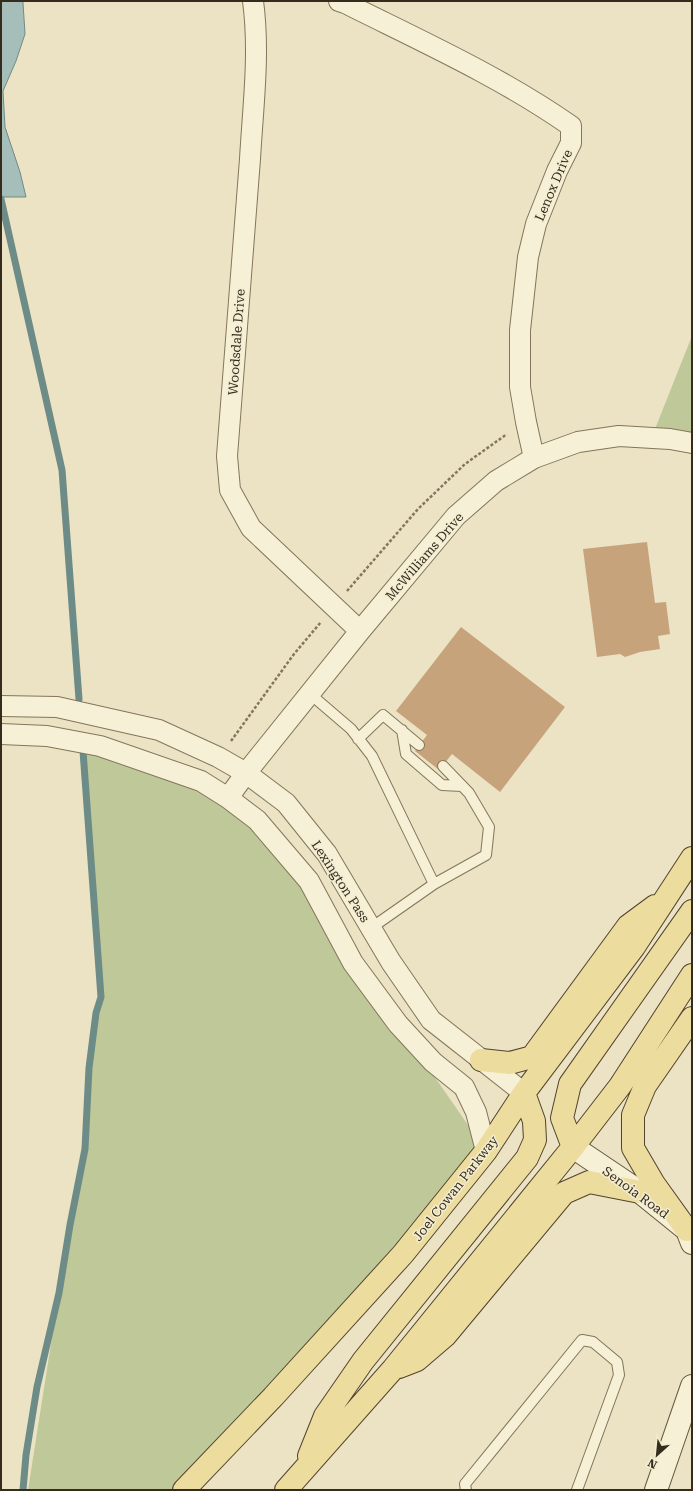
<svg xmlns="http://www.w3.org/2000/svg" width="693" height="1491" viewBox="0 0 693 1491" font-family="'Roboto Serif',serif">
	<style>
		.green { fill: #bec898 }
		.water { fill: #a5beba; stroke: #6d8c87 }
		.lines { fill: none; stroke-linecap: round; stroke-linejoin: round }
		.stream { stroke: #6d8c87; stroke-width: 7 }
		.building { fill: #c7a37c }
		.lane-casing { stroke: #84755b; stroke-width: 12 }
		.street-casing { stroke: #84755b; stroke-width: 22 }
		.secondary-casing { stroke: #66573e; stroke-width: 24 }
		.primary-casing { stroke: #52432f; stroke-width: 24 }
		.path { stroke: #84755b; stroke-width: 2.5; stroke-dasharray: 3 2; stroke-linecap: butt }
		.lane { stroke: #f6f0d6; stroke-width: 10 }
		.street { stroke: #f6f0d6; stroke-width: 20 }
		.secondary { stroke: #f6f0d6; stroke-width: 22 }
		.primary { stroke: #ecdc9d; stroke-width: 22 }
		.labels { text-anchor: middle; stroke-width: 3; stroke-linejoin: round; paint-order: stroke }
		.street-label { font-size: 13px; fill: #352c1e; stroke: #f3edd2 }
	</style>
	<rect width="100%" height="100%" fill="#ebe3c3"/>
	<path class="green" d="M692 336V442L655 429Z
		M79 742 201 781 309 881 398 1024 486 1151 184 1490H28L86 1121 100 981Z"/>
	<path class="water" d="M1 1H23V3L25 34 16 61 3 91 5 127 20 172 26 197H1Z"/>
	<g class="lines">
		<path class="stream" d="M1 199 62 470 79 699
			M23 1490 26 1455 37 1387 59 1293 70 1225 85 1149 89 1068 96 1013 101 997 83 751"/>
	</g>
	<path class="building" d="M647 542 655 603 666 602 670 634 658 636 660 649 640 652 625 657 620 654 597 657 583 549Z
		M461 627 565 707 500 792 452 754 439 770 415 751 427 735 396 711Z"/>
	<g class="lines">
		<g class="lane-casing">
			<path id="lane" d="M309 693 351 729 372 756 434 884 371 928
				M402 730 406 754 442 785 462 786
				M358 739 383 715 419 745
				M434 884 486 855 489 827 469 793 443 766
				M466 1490 465 1484 582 1340 593 1342 617 1362 619 1375 577 1490"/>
		</g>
		<g class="street-casing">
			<path id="street" d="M253 1C260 53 253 106 250 159 243 258 235 357 227 456L230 490 251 528 360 631
				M339 1 345 3C421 41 501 77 571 126V143L557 171 536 224 528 257 520 330V387L526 422 534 458
				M1 706 57 707 159 730 218 757 246 773 286 803 327 854 391 962 431 1020 524 1093
				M1 734 47 736 100 746 201 781 228 798 257 820 309 881 353 963 398 1024 433 1062 464 1087 476 1112 486 1151
				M228 798 246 773 360 631 456 516 496 481 534 458 578 442 619 436 670 439 692 443"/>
		</g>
		<g class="secondary-casing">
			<path id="secondary" d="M573 1147 640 1192 687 1230 692 1243
				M656 1490 692 1386"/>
		</g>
		<g class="primary-casing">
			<path id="primary" d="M481 1060 510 1063 532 1057 628 926 655 906
				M573 1147 562 1118 570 1084 692 911
				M687 1230 654 1184 633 1148V1115L645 1086 692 1018
				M399 1367 417 1360 445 1336 564 1193 589 1182 640 1192
				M309 1456 325 1416 363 1361 527 1158 535 1140 534 1121 524 1093
				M184 1490 273 1397 403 1254 486 1151 524 1093 634 947 692 858
				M286 1490 393 1369 573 1147 620 1086 692 975"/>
		</g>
		<path class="path" d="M347 591 418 509 465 464 507 434
			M231 741 294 654 321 622"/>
		<use href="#lane" class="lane"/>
		<use href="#street" class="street"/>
		<use href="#secondary" class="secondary"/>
		<use href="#primary" class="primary"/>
	</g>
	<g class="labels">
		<g class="street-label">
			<text transform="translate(553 185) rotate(-67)" y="5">Lenox Drive</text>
			<text transform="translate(236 342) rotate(-86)" y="5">Woodsdale Drive</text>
			<text transform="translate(424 556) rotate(-49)" y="5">McWilliams Drive</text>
			<text transform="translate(341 881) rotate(57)" y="5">Lexington Pass</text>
			<text transform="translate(455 1188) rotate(-52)" y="5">Joel Cowan Parkway</text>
			<text transform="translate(636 1192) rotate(36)" y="5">Senoia Road</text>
		</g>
	</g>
	<rect width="693" height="1491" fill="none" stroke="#352c1e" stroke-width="4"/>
	<g transform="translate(657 1455) rotate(207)" stroke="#f3edd2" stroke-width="3" paint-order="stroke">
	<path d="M0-3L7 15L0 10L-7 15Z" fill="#352c1e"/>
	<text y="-6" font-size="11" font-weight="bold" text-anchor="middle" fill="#352c1e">N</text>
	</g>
</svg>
